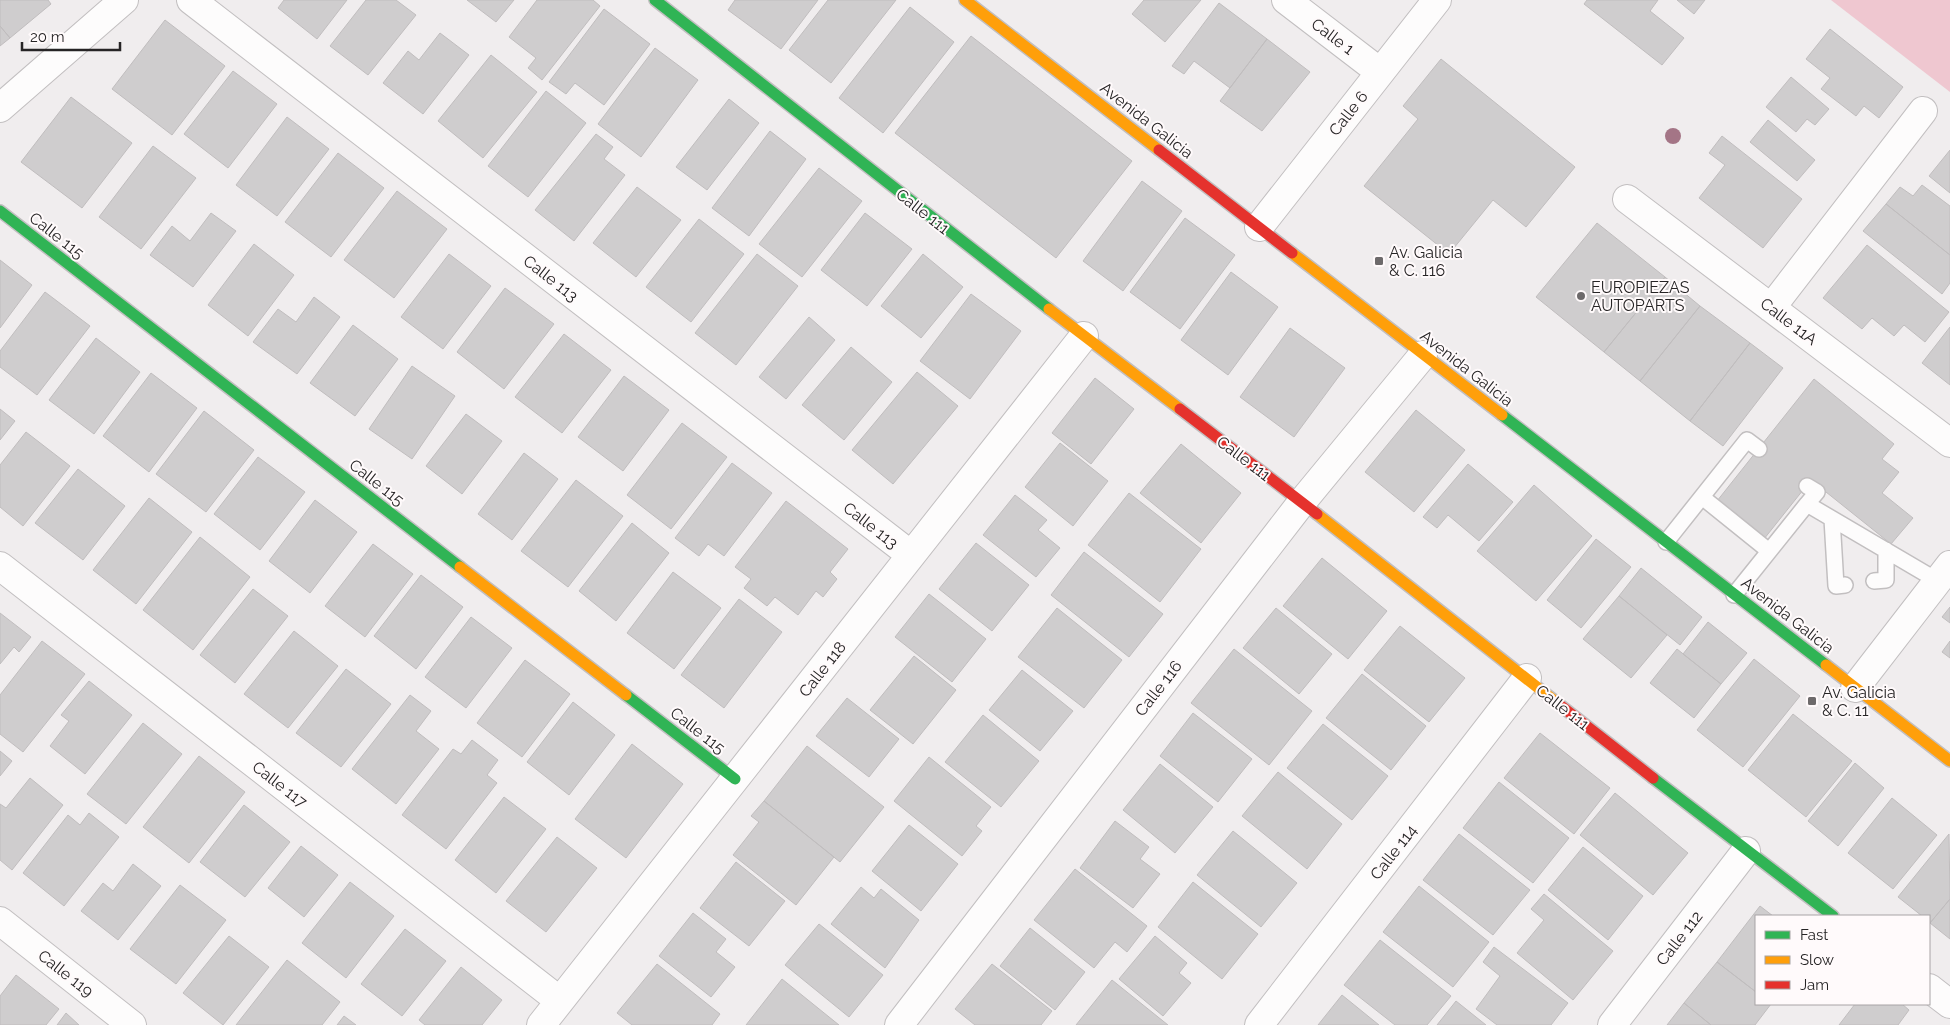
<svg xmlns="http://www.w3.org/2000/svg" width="1950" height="1025" viewBox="0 0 1950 1025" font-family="Raleway,sans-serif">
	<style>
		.green { fill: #efc7d0 }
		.building { fill: #cfcdce; stroke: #c0bdbe }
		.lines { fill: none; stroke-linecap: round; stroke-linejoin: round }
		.lane-casing { stroke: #c2bfc0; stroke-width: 18 }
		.street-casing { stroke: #c2bfc0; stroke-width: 30 }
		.fast-casing { stroke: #c2bfc0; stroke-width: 14 }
		.slow-casing { stroke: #c2bfc0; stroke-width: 14 }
		.jam-casing { stroke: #c2bfc0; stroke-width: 14 }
		.lane { stroke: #fdfcfc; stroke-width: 15 }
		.street { stroke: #fdfcfc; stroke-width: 28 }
		.fast { stroke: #30b455; stroke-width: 11 }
		.slow { stroke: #ff9f0a; stroke-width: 11 }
		.jam { stroke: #e5322d; stroke-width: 11 }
		.tree { fill: #a47586 }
		.poi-dot { fill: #6d6a6b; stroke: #fffafb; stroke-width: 2 }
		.labels { text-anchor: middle; stroke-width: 4; stroke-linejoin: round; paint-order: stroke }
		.street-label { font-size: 16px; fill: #262425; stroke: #fffafb }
		.poi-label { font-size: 16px; fill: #262425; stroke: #fffafb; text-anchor: start }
	</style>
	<rect width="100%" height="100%" fill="#f0edee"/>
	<path class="green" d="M1831 0H1950V92Z"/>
	<path class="building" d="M0 0H48L51 4 10 38 0 26Z
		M284 0H347L317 39 278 8Z
		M366 0H396L416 15 368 75 330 46Z
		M467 0H514L496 22Z
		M537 0H593L600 6 542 80 528 68 536 58 509 37Z
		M735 0H818L781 49 728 10Z
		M828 0H896L831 83 789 50Z
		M1144 0H1201L1165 42 1132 14Z
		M1587 0H1658L1650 11 1684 38 1662 65 1584 4Z
		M1677 0H1705L1694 14Z
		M1219 3 1267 39 1230 88 1194 61 1184 74 1172 66Z
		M910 7 954 42 883 133 839 98Z
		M604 9 650 44 604 105 575 83 566 94 549 82Z
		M165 20 225 66 172 135 112 89Z
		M0 26 10 38 0 46Z
		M1830 29 1903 87 1879 118 1864 106 1856 116 1821 89 1830 78 1806 59Z
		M440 33 469 55 423 114 383 83 408 51 419 60Z
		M971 36 1132 161 1056 258 895 133Z
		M1267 39 1310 72 1262 131 1220 101Z
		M655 48 698 80 641 157 598 124Z
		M491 55 537 92 483 158 438 121Z
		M1441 59 1575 167 1526 227 1493 200 1449 254 1364 186 1418 119 1403 106Z
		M233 71 277 104 228 168 184 134Z
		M1791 77 1829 109 1815 125 1807 119 1796 132 1766 107Z
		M546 91 586 123 528 197 488 166Z
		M71 97 132 143 82 208 21 162Z
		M729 99 759 123 707 190 676 167Z
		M287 117 329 149 277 216 236 185Z
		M1768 120 1815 160 1797 181 1750 142Z
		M770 131 806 159 749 236 712 208Z
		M596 134 613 147 604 159 625 175 574 241 535 210Z
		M1722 136 1802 199 1763 248 1699 198 1725 165 1709 153Z
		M153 146 196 178 141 249 99 217Z
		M1950 150V193L1929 176Z
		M338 153 384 188 331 257 285 222Z
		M819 168 862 201 802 277 759 244Z
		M1142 181 1182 211 1123 291 1083 261Z
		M1922 185 1950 206V255L1886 204 1900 187 1913 196Z
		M637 187 681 220 636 277 593 243Z
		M397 191 447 229 394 298 344 260Z
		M1886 204 1950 255V283L1942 294 1863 231Z
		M211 213 236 231 193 287 150 255 172 226 190 241Z
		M865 213 912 249 867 306 821 270Z
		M1185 218 1235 255 1180 329 1130 292Z
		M699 219 744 254 691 322 646 287Z
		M1597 223 1665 277 1604 352 1536 297Z
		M254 244 294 275 248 336 208 305Z
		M1867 245 1949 312 1925 342 1904 325 1894 336 1872 318 1862 329 1823 298Z
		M449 254 491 286 443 349 401 317Z
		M757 254 798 286 736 365 695 333Z
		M923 254 963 287 921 338 881 306Z
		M0 260 32 285 0 328Z
		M1231 272 1278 307 1228 375 1181 340Z
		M1665 277 1700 306 1640 381 1604 352Z
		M505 288 554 324 504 389 457 352Z
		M45 292 90 326 37 395 0 367V351Z
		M971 294 1021 331 970 399 920 361Z
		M314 297 340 317 297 374 253 342 278 309 296 322Z
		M1700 306 1750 343 1690 421 1640 381Z
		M809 317 835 340 786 399 759 377Z
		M353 325 398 359 355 416 310 383Z
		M1950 327V385L1922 363Z
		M1290 328 1345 368 1294 437 1240 397Z
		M564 334 611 370 562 433 515 397Z
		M96 338 140 372 94 434 49 400Z
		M1750 343 1783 368 1723 446 1690 421Z
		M851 347 892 382 844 440 802 405Z
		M412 366 455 396 412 459 369 429Z
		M917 372 958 406 893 484 852 450Z
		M151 373 197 408 149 472 103 436Z
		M624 376 669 410 623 471 578 437Z
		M1095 378 1134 409 1091 464 1052 433Z
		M1814 379 1894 444 1882 459 1899 472 1882 493 1913 518 1891 544 1811 480 1764 539 1717 501Z
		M0 409 15 421 0 440Z
		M1416 410 1465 450 1414 512 1365 472Z
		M204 411 254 450 206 512 156 474Z
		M466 414 502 441 462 494 426 466Z
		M682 423 727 457 671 529 627 495Z
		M26 432 70 466 23 526 0 507V465Z
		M1060 443 1108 481 1073 526 1025 487Z
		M1181 444 1241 493 1201 543 1140 493Z
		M524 453 558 479 512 540 478 514Z
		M258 457 305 492 260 550 214 514Z
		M732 463 772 493 724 556 708 544 699 556 675 538Z
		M1468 464 1513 502 1479 541 1448 515 1437 528 1423 517Z
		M78 469 125 506 83 560 35 523Z
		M576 480 623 516 568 587 521 551Z
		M1534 485 1592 536 1536 601 1477 551Z
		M1129 493 1201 549 1160 602 1088 545Z
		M1015 495 1047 520 1038 530 1060 548 1036 577 983 535Z
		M149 498 192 532 136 604 93 570Z
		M315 500 357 532 310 593 269 561Z
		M786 501 848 549 830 572 837 579 823 597 816 591 798 615 775 597 767 606 744 588 751 579 735 567Z
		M632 523 669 553 616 621 579 591Z
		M200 537 250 577 193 650 143 610Z
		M1596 539 1631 567 1581 628 1547 600Z
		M976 543 1029 585 992 631 939 589Z
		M373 544 413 574 365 637 325 606Z
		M1084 552 1163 614 1129 657 1051 595Z
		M1322 558 1387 611 1348 659 1283 606Z
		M1641 568 1702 617 1680 645 1619 596Z
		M673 572 721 608 674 669 627 633Z
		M421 575 463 607 416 669 374 636Z
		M253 589 288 616 235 683 200 655Z
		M929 594 986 639 952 682 895 637Z
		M1619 596 1667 635 1631 678 1583 639Z
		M739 599 782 632 724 708 681 675Z
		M1950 607V623L1942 617Z
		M1057 608 1122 660 1084 708 1018 657Z
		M1276 608 1332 654 1299 694 1243 648Z
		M0 613 31 637 19 652 14 647 0 664Z
		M471 617 512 648 466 708 425 677Z
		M1708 622 1747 653 1721 684 1683 654Z
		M1400 626 1465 678 1429 722 1364 670Z
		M294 631 338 666 288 728 244 694Z
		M42 641 85 674 23 752 0 734V695Z
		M1950 641V658L1942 652Z
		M1234 649 1312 711 1269 765 1191 703Z
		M1677 649 1721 684 1694 718 1650 683Z
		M914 656 956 690 913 744 870 710Z
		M1754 659 1800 696 1743 767 1697 730Z
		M525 660 570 694 522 757 477 723Z
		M346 669 391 704 341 767 296 733Z
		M1022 670 1073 711 1040 751 989 710Z
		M1362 674 1426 726 1391 770 1326 718Z
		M89 681 132 715 85 774 50 746 69 721 61 715Z
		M410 695 431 711 416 731 439 749 396 804 352 769Z
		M847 698 899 739 869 777 816 736Z
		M573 702 615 735 569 795 527 762Z
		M1193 713 1252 759 1218 802 1160 756Z
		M1793 714 1852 761 1806 817 1748 770Z
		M983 715 1039 761 1001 807 945 762Z
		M143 723 182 754 126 824 87 794Z
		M1323 724 1388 776 1352 820 1287 768Z
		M1540 733 1610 788 1574 834 1504 778Z
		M472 740 498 760 487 775 497 783 446 849 402 815 453 749 461 754Z
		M632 744 683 784 626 858 575 819Z
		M807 746 884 807 840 862 764 801Z
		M0 751 12 761 0 776Z
		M199 756 245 792 189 863 143 827Z
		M929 757 991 807 976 826 982 831 962 856 894 801Z
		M1855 763 1884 788 1838 846 1808 821Z
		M1160 764 1213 807 1175 853 1123 810Z
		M1278 772 1342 824 1307 869 1242 816Z
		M30 778 63 805 12 870 0 860V804L6 808Z
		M1499 782 1569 838 1533 883 1463 828Z
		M1615 793 1688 853 1653 895 1580 835Z
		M504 797 546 829 496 893 455 860Z
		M1892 798 1937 835 1893 889 1848 853Z
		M764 801 834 857 796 905 733 855 759 822 751 816Z
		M244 805 290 842 245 897 200 862Z
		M89 813 119 837 64 906 23 873 68 815 80 825Z
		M1115 821 1149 847 1140 859 1160 874 1133 908 1080 868Z
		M909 825 958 864 921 911 872 871Z
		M1233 831 1297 883 1261 927 1197 875Z
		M1459 834 1530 890 1493 935 1423 880Z
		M1949 834 1950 899 1930 923 1929 916H1922L1898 897Z
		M557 837 597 868 546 932 506 901Z
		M301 846 338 875 304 917 268 888Z
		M1583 847 1643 896 1608 940 1548 890Z
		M736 862 785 901 749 946 700 908Z
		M133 864 161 886 118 940 81 911 103 883 113 891Z
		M1075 869 1147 926 1127 952 1115 942 1094 968 1034 920Z
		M350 882 394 916 346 978 302 943Z
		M1193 882 1258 934 1222 979 1158 927Z
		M180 885 226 920 176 984 130 949Z
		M1419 886 1489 942 1453 987 1383 932Z
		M861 887 874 898 881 889 919 920 885 968 831 924Z
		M1544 894 1613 951 1573 1000 1517 953 1544 920 1531 909Z
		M1950 899V939L1930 923Z
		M1760 906 1773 916H1756V992L1717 962Z
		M693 913 726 939 716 952 735 967 711 997 659 956Z
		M819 924 883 975 849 1017 785 965Z
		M1030 928 1085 972 1055 1010 1000 966Z
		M405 929 446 961 402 1016 361 984Z
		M229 936 269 967 223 1025 183 993Z
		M1155 936 1187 963 1179 973 1191 983 1163 1016 1119 979Z
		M1380 940 1451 996 1427 1025H1395L1344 985Z
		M1494 947 1568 1003 1551 1025H1497L1476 1009 1500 976 1483 962Z
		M287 960 340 1002 322 1025H236Z
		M1717 962 1756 992V1004H1771L1755 1025H1711L1684 1003Z
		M657 964 720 1014 712 1025H632L617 1013Z
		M992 964 1052 1011 1041 1025H975L955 1009Z
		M461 967 502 1000 482 1025H425L419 1020Z
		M16 975 59 1009 46 1025H0V996Z
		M782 979 839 1025H746Z
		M1112 980 1168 1025H1076Z
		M1342 995 1379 1025H1318Z
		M1456 1001 1486 1025H1437Z
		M1684 1003 1711 1025H1667Z
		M1855 1004H1902L1909 1010 1898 1025H1839Z
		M66 1013 79 1025H57Z
		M344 1016 356 1025H337Z"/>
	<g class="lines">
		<g class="lane-casing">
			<path id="lane" d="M1807 486 1817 492 1807 504
				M1702 497 1769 551
				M1832 519 1836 586 1845 585
				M1666 542 1747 440 1759 449
				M1874 581 1886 580V550
				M1734 595 1807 504 1938 581"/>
		</g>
		<g class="street-casing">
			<path id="street" d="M191 0 911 555
				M1286 0 1380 72
				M0 108 124 0
				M1627 199 1950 443
				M1259 227 1437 0
				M1771 308 1923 111
				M0 566 560 1001
				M1855 688 1950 565
				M0 921 132 1025
				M1929 988 1950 1004
				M541 1025 1084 336
				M899 1025 1302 502 1423 355
				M1259 1025 1527 678
				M1612 1025 1746 851"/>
		</g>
		<g class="fast-casing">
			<path id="fast" d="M655 0 1049 309
				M0 211 460 567
				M1502 415 1826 665
				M626 695 735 779
				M1653 778 1833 916"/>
		</g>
		<g class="slow-casing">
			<path id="slow" d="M965 0 1159 150
				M1292 253 1502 415
				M1049 309 1180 409
				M1317 514 1556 702
				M460 567 626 695
				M1826 665 1950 761"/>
		</g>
		<g class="jam-casing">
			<path id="jam" d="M1159 150 1292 253
				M1180 409 1317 514
				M1556 702 1653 778"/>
		</g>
		<use href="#lane" class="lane"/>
		<use href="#street" class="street"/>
		<use href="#fast" class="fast"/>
		<use href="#slow" class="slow"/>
		<use href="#jam" class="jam"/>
	</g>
	<circle class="tree" cx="1673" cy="136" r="8"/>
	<g class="poi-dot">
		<rect x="1374" y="256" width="10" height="10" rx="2.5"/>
		<circle cx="1581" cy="296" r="5"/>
		<rect x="1807" y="696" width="10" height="10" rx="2.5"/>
	</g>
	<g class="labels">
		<g class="street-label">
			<text transform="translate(1333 36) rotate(37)" y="6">Calle 1</text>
			<text transform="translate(1348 113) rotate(-52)" y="6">Calle 6</text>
			<text transform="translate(1147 120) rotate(38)" y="6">Avenida Galicia</text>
			<text transform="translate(923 211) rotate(38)" y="6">Calle 111</text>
			<text transform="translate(57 235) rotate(38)" y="6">Calle 115</text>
			<text transform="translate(551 278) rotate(38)" y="6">Calle 113</text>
			<text transform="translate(1789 321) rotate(37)" y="6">Calle 11A</text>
			<text transform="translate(1467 368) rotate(38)" y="6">Avenida Galicia</text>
			<text transform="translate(1244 458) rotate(37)" y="6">Calle 111</text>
			<text transform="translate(377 482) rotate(38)" y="6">Calle 115</text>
			<text transform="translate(871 525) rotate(38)" y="6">Calle 113</text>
			<text transform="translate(1788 615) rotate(38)" y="6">Avenida Galicia</text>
			<text transform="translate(822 669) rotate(-52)" y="6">Calle 118</text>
			<text transform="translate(1158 688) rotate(-52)" y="6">Calle 116</text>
			<text transform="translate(1563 707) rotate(38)" y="6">Calle 111</text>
			<text transform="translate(698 730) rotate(38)" y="6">Calle 115</text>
			<text transform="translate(280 784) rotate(38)" y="6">Calle 117</text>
			<text transform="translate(1393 852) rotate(-52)" y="6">Calle 114</text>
			<text transform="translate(1679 938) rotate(-52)" y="6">Calle 112</text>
			<text transform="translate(66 973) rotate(38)" y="6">Calle 119</text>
		</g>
		<g class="poi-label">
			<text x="1389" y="258">Av. Galicia<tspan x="1389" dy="18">&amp; C. 116</tspan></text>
			<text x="1591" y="293">EUROPIEZAS<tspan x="1591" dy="18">AUTOPARTS</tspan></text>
			<text x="1822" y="698">Av. Galicia<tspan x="1822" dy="18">&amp; C. 11</tspan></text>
		</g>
	</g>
	<rect x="1755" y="915" width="175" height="90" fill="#fffafb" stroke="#a8a4a5"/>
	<rect x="1765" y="931" width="25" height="8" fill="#30b455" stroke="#a8a4a5"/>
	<text x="1800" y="940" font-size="15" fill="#262425">Fast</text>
	<rect x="1765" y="956" width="25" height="8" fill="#ff9f0a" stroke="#a8a4a5"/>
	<text x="1800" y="965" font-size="15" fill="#262425">Slow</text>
	<rect x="1765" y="981" width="25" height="8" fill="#e5322d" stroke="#a8a4a5"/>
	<text x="1800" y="990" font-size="15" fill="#262425">Jam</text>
	<path d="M22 42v8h98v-8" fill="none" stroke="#262425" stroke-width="2.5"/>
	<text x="30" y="42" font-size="15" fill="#262425" stroke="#fffafb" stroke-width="4" paint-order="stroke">20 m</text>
</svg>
